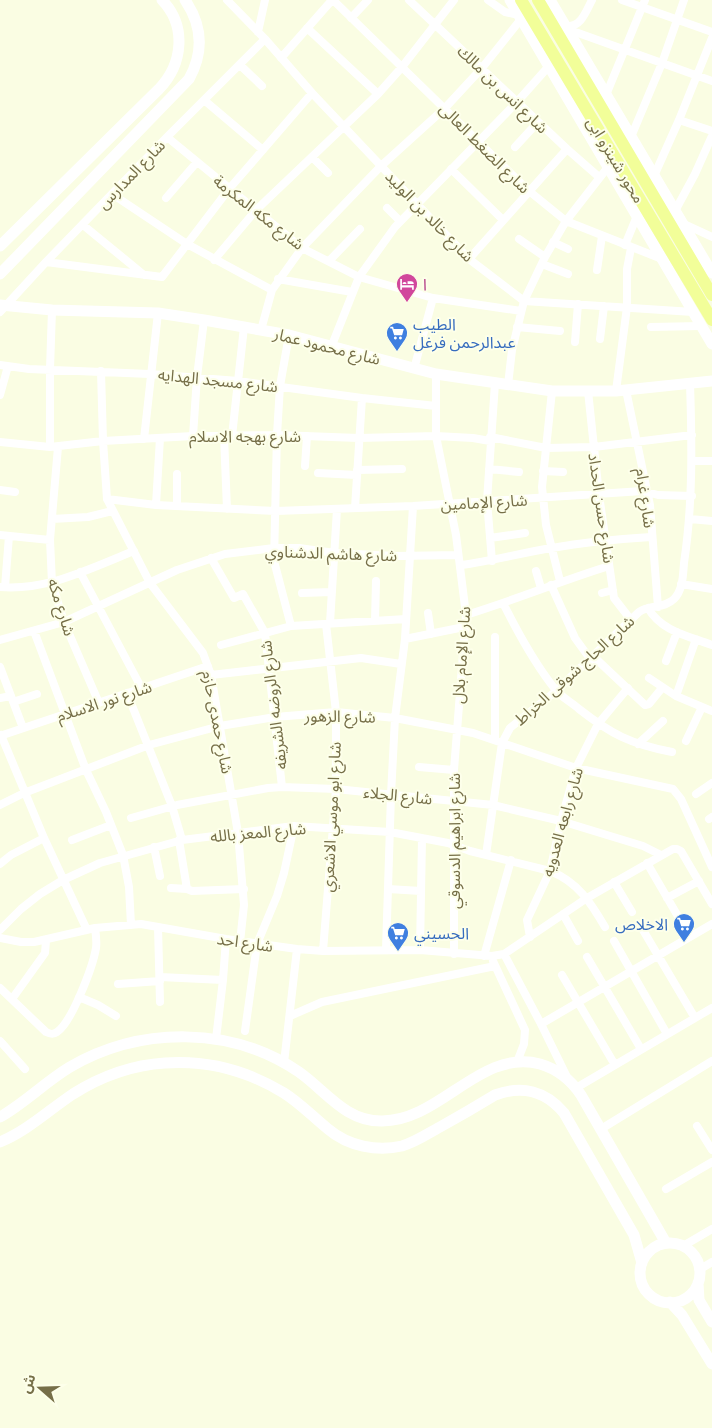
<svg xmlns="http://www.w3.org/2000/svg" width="712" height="1428" viewBox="0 0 712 1428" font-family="'Roboto Condensed','Noto Sans Arabic',sans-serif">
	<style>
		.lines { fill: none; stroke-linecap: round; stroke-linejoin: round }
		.street { stroke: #fff; stroke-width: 8 }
		.secondary { stroke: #fff; stroke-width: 11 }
		.primary { stroke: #f2fe99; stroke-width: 12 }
		.labels { text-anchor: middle; stroke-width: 4; stroke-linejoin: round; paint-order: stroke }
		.street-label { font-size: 16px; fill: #766f48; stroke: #fdffea }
		.hotel-label { font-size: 16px; fill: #b23c85; stroke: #fdffea; text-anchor: start }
		.shop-label { font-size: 16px; fill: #366cbe; stroke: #fdffea; text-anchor: start }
	</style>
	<rect width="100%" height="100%" fill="#fafde3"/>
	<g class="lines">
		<path class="street" d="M227 0 265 39 312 93 469 259 524 301 693 312
			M333 0 529 191 566 221 662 259
			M409 0 567 149 599 177
			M488 0 505 12 519 15
			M622 0 712 32
			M351 18 368 0
			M566 26C581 28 586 11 592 0
			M307 28 378 94
			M567 29 712 81
			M258 32 265 0
			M281 58 332 0
			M240 65 262 86
			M606 95 645 0
			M204 100 263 150
			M679 120 712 131
			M167 137 302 248 359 277 433 298 521 311
			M631 137 662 63 684 0
			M515 147 538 122
			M312 157 328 173
			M451 169 503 220
			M654 176 679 120 712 38
			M112 194 187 244 272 290
			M166 198 197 162
			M387 208 400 221
			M675 211 695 174 712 136
			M682 223 712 237
			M83 225 144 275
			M519 239 545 257
			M553 242 568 249
			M625 245 637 216
			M469 259 567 149
			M214 260 256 210 378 94 402 67 454 0
			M329 261 360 229
			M46 262 162 277 229 189 312 93
			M542 264 568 274
			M597 270 602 236
			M278 279 352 292
			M0 312 46 262 167 137 265 39
			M517 327 560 331
			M651 327 701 326
			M261 330 272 290 302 248 381 166 445 108 482 68 521 19
			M289 335 280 386 277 435 274 561 291 626
			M600 339 604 306
			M575 342 578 304
			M332 345 359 277 395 227 517 102 549 66
			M0 365 29 369 150 374 238 381 362 398 436 406
			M414 369 433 298
			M101 371 103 441 107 499 150 583 203 653 211 675 238 833 244 905 240 942
			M436 374V436L456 535 466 615 454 770V954
			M508 385 512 350 524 301 545 257 566 221 608 167
			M626 390 650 505 658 607
			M552 391 542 487 546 525 560 581
			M588 391 599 495 614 598 631 620
			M616 391 627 307V269L631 248
			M0 395 8 366
			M193 436 197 377 204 320
			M224 436 227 509
			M232 436 244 327
			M490 437 546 448 594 447 692 435
			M144 439 158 313
			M0 442 50 447 103 441 193 436 277 435 359 438 436 436 473 438 490 441
			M50 447V369L52 310
			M58 447 50 540 52 583 64 622 99 703
			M692 461H712
			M305 466 307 436
			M489 469 519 472
			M357 470 402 469
			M543 471 563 472
			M318 473 357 475
			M0 490 15 492
			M107 499 156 505 276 511 413 506 643 491 658 495 692 496
			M156 505 160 438
			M177 506V474
			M355 508 362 398
			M52 519 88 517 112 511
			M690 519 712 521
			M0 535 50 540
			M490 538 525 533
			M211 558 234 598 243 594 265 633 282 787
			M492 561 487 501 495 383
			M461 565C491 561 521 553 552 548 585 542 618 539 651 537
			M536 571 541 588
			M80 572 142 689
			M681 584 712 589
			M551 585 575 638 591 660
			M0 587C47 591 91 568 134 551
			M5 587 9 536
			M302 593 332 592
			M602 593 613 590
			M503 603C518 633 534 663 555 689 561 697 571 702 579 709 611 734 630 744 672 752
			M648 608C661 631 688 636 712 645
			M428 613 431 634
			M466 615C515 600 561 581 609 566
			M375 621 376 581
			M330 623 337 509
			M34 631 86 770 106 812 123 855 129 887 131 925
			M495 637V740
			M405 639 464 627
			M0 640 64 622 177 570 225 554 274 548H299L335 553 396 556 458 555
			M221 645 291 626 406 619
			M594 657 645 705 649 704 662 688
			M666 661 677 632
			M0 667 23 728
			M211 675 361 658 401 664
			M649 678 676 696 712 711
			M127 693 172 806 182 840
			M676 696 696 639
			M0 698 11 696
			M13 702 37 694
			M1 735 44 838 87 930
			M0 736 208 666
			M686 741 702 707
			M638 744 663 721
			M419 767 454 770
			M696 794 712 783
			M0 805 24 793 149 745 220 726 275 717 336 712 395 718 473 733 576 768 673 789 681 799 712 867
			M131 818 177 805 268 788 282 787 336 789 493 805 561 821 643 846 661 855
			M709 819 712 817
			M72 840 111 825
			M179 840 187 889 192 891 244 889
			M154 847 160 876
			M486 855 502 743 510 728 556 691 639 612C650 604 664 609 674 599 683 590 683 575 684 563 693 503 692 444 690 383
			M647 863 690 937
			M0 864 11 855 44 838
			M614 882 632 912
			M171 888 187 889
			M388 889 421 891
			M667 898 699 881
			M563 914 578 941
			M640 925 695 1018
			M158 927 160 1002
			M0 930 21 909 40 894 63 880 100 863 182 840 294 826 390 832 448 843 470 851 550 871C578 882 591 903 605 927
			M530 937 527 920 550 871 561 821 576 768 598 724 628 688
			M0 938 21 942H34L95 928 141 924 226 939 297 949 323 951 420 950 492 956 504 954 587 898 673 849H677L681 851 712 904
			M614 941 667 1034
			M386 950 391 795 395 718 405 639 413 506
			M420 950 422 838
			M323 951 336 789V712L326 624
			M504 954 541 1024 567 1077
			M484 956 511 860
			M587 957 641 1049
			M493 961 525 1030 524 1044 517 1062
			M562 975 615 1065
			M160 977 223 980
			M118 984 160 981
			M0 988 46 1032C50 1034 53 1035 57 1032 72 1022 93 966 96 948 97 941 96 935 95 928
			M79 997 98 1005 116 1016
			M12 999 45 953 46 941
			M290 1016 322 1002 495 966
			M541 1024 712 924
			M245 1031 257 944 277 896 284 873 294 826
			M216 1039 223 980 226 939
			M0 1041 25 1069
			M284 1063 297 949
			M576 1088 712 1008
			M697 1126 712 1150
			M601 1129 712 1061
			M666 1189 712 1162
			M683 1246 712 1229
			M699 1270 712 1262"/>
		<path class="secondary" d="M510 0 712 344
			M550 0 712 273
			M0 246 159 89C183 64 187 26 162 0
			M0 274 189 79C204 52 202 25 185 0
			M0 305 52 310 158 313 204 320 289 335 436 374 552 391H616L712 381
			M0 1117C25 1103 45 1082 70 1067 141 1026 232 1026 299 1072 326 1091 345 1121 381 1121 440 1122 480 1048 540 1064 557 1069 571 1080 581 1095L666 1243
			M0 1142C27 1131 49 1110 73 1094 100 1077 132 1065 165 1063 207 1060 248 1071 284 1093 300 1103 313 1117 328 1129 348 1146 377 1152 402 1146 416 1142 427 1134 440 1127 458 1117 477 1106 495 1095 522 1085 546 1091 564 1113L634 1235 642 1263
			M640 1273a30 30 0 1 1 60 0a30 30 0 1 1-60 0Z
			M698 1283 699 1300 712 1322
			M670 1302 682 1315 712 1364"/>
		<path class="primary" d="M521 0 712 320
			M538 0 712 295"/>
	</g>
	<defs>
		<g id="hotel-pin" transform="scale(1.125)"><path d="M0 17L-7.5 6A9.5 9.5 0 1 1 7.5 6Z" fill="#d1479c" stroke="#fdffea"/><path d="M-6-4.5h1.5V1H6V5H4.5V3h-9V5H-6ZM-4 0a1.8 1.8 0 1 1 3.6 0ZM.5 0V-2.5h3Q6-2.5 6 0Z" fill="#fff"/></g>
		<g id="supermarket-pin" transform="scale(1.125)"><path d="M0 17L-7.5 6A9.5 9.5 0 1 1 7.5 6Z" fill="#3f7fe0" stroke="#fdffea"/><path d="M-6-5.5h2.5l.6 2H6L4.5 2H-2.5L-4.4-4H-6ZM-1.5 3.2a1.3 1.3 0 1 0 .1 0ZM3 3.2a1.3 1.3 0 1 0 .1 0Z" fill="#fff"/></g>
	</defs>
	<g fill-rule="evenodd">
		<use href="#hotel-pin" x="407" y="284"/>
		<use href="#supermarket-pin" x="397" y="333"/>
		<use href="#supermarket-pin" x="684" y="924"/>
		<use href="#supermarket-pin" x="398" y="933"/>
	</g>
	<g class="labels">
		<g class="street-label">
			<text transform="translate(503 89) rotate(44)" y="6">شارع انس بن مالك</text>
			<text transform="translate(485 148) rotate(45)" y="6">شارع الضغط العالى</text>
			<text transform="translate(616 160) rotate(59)" y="6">محور شينزو ابى</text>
			<text transform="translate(131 174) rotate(-46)" y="6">شارع المدارس</text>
			<text transform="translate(259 212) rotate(38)" y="6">شارع مكه المكرمة</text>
			<text transform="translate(430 216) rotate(46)" y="6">شارع خالد بن الوليد</text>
			<text transform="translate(327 346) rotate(14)" y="6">شارع محمود عمار</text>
			<text transform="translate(218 380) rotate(6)" y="6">شارع مسجد الهدايه</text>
			<text x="245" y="442">شارع بهجه الاسلام</text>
			<text transform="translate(646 498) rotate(82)" y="6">شارع غرام</text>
			<text transform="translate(484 502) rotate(-3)" y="6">شارع الإمامين</text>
			<text transform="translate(602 508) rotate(82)" y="6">شارع حسن الحداد</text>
			<text transform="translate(331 553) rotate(2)" y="6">شارع هاشم الدشناوي</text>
			<text transform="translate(62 607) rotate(73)" y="6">شارع مكه</text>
			<text transform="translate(461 655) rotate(-86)" y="6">شارع الإمام بلال</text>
			<text transform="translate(574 670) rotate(-42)" y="6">شارع الحاج شوقى الخراط</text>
			<text transform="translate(104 701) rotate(-18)" y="6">شارع نور الاسلام</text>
			<text transform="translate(273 705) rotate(-97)" y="6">شارع الروضه الشريفه</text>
			<text transform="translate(340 716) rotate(1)" y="6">شارع الزهور</text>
			<text transform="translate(218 722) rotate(79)" y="6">شارع حمدى حازم</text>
			<text transform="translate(398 795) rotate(6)" y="6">شارع الجلاء</text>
			<text transform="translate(331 817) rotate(-87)" y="6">شارع ابو موسي الاشعري</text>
			<text transform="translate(562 822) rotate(-74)" y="6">شارع رابعه العدويه</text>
			<text transform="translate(258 832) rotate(-5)" y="6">شارع المعز بالله</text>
			<text transform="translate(454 841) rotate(-90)" y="6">شارع ابراهيم الدسوقي</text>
			<text transform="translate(245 942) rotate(8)" y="6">شارع احد</text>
		</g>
		<g class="hotel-label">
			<text x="423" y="290">ا</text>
		</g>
		<g class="shop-label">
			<text x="413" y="330">الطيب<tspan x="413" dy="18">عبدالرحمن فرغل</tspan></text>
			<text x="668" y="930" text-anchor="end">الاخلاص</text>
			<text x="414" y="939">الحسيني</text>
		</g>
	</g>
	<g transform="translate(40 1388) rotate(290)" stroke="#fdffea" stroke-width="4" paint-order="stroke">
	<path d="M0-4L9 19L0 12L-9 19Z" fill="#766f48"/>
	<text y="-8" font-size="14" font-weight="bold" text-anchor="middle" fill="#766f48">ش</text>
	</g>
</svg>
